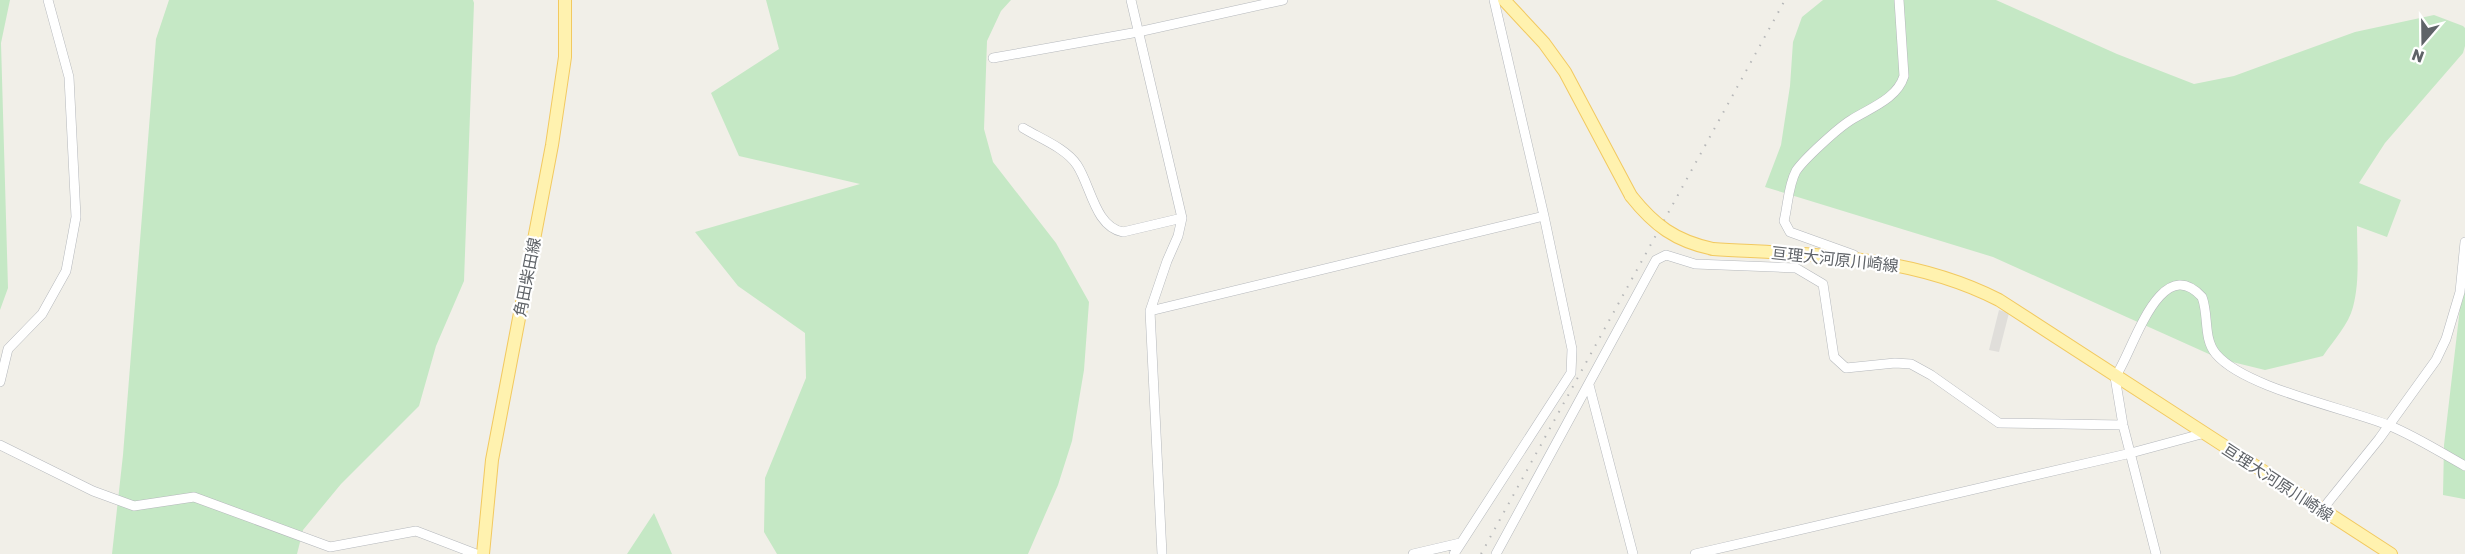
<svg xmlns="http://www.w3.org/2000/svg" width="2465" height="554" viewBox="0 0 2465 554" font-family="Rubik,'Noto Sans JP',sans-serif">
	<style>
		.industrial { fill: #e0deda }
		.green { fill: #c5e8c5 }
		.lines { fill: none; stroke-linecap: round; stroke-linejoin: round }
		.minor-casing { stroke: #b5b8bc; stroke-width: 10 }
		.major-casing { stroke: #f2c960; stroke-width: 14 }
		.minor { stroke: #fff; stroke-width: 9 }
		.major { stroke: #fff2af; stroke-width: 12 }
		.rail { stroke: #b6b7b8; stroke-width: 2; stroke-dasharray: 1.5 8; stroke-linecap: butt }
		.major-bridge-casing { stroke: #f2c960; stroke-width: 14; stroke-linecap: butt }
		.major-bridge { stroke: #fff2af; stroke-width: 12 }
		.labels { text-anchor: middle; stroke-width: 4.5; stroke-linejoin: round; paint-order: stroke }
		.street-label { font-size: 16px; fill: #5f6368; stroke: #fff }
	</style>
	<rect width="100%" height="100%" fill="#f1efe8"/>
	<path class="industrial" d="M1999 310 2009 313 1999 352 1989 350Z"/>
	<path class="green" d="M0 0H10L1 43 8 288 0 310Z
		M169 0H473L474 3 464 281 436 346 419 406 341 484 303 530 297 554H112L123 455 156 39Z
		M766 0H1011L1001 11 987 41 984 129 993 162 1056 243 1089 302 1084 370 1072 441 1058 485 1028 554H777L764 532 765 478 806 378 805 333 738 286 695 232 860 184 739 156 711 93 779 49Z
		M1823 0H1996L2117 54 2194 84 2234 76 2355 32 2434 15 2463 26 2465 28V46L2463 53 2385 143 2359 183 2401 200 2387 237 2357 226C2357 252 2360 281 2353 307 2349 324 2333 341 2323 356L2265 370 2220 359 1993 257 1765 187 1781 145 1790 86 1793 42 1802 17Z
		M2465 265V499H2464L2443 495 2444 445Z
		M654 513 672 554H627Z"/>
	<g class="lines">
		<g class="minor-casing">
			<path id="minor" d="M1131 0 1182 218 1178 236 1167 261 1150 311 1162 554
				M993 58 1138 32 1283 0
				M1023 128C1039 138 1066 148 1077 165 1091 186 1095 227 1123 232L1182 218
				M1854 255 1790 232 1784 221C1788 205 1788 186 1796 171 1804 159 1838 128 1851 120 1870 108 1897 99 1904 76L1899 0
				M1150 311 1544 216
				M0 382 8 349 42 314 66 271 76 217 69 77 48 0
				M1589 385 1633 554
				M0 445 93 491 134 506 194 497 330 547 416 531 476 554
				M2321 511 2379 439 2436 360 2446 339 2460 292 2465 242
				M1413 554 1460 543
				M1454 554 1571 373 1572 349 1544 216 1494 0
				M1496 554 1656 260 1666 255 1695 264 1796 268 1823 284 1834 357 1846 368 1895 363 1911 364 1931 375 1999 423 2123 425
				M1695 554 2131 453 2205 433
				M2156 554 2123 425 2115 377C2132 355 2159 250 2202 297 2209 315 2203 339 2216 354 2245 388 2345 408 2388 425 2415 436 2440 452 2465 466"/>
		</g>
		<g class="major-casing">
			<path id="major" d="M1504 0 1544 43 1565 72 1631 196
				M1713 249C1812 255 1909 254 1999 300L2391 554
				M483 554 492 460 552 145 565 57V0"/>
		</g>
		<use href="#minor" class="minor"/>
		<use href="#major" class="major"/>
		<path class="rail" d="M1481 554 1785 0"/>
		<g class="major-bridge-casing">
			<path id="major-bridge" d="M1631 196C1654 225 1675 241 1713 249"/>
		</g>
		<use href="#major-bridge" class="major-bridge"/>
	</g>
	<g class="labels">
		<g class="street-label">
			<text transform="translate(1835 259) rotate(6)" y="6">亘理大河原川崎線</text>
			<text transform="translate(527 277) rotate(-79)" y="6">角田柴田線</text>
			<text transform="translate(2278 482) rotate(33)" y="6">亘理大河原川崎線</text>
		</g>
	</g>
	<g transform="translate(2423 42) rotate(200)" stroke="#ffffff" stroke-width="4.5" paint-order="stroke">
	<path d="M0-4.5L10 22L0 15L-10 22Z" fill="#5f6368"/>
	<text y="-9" font-size="16" font-weight="bold" text-anchor="middle" fill="#5f6368">N</text>
	</g>
</svg>
